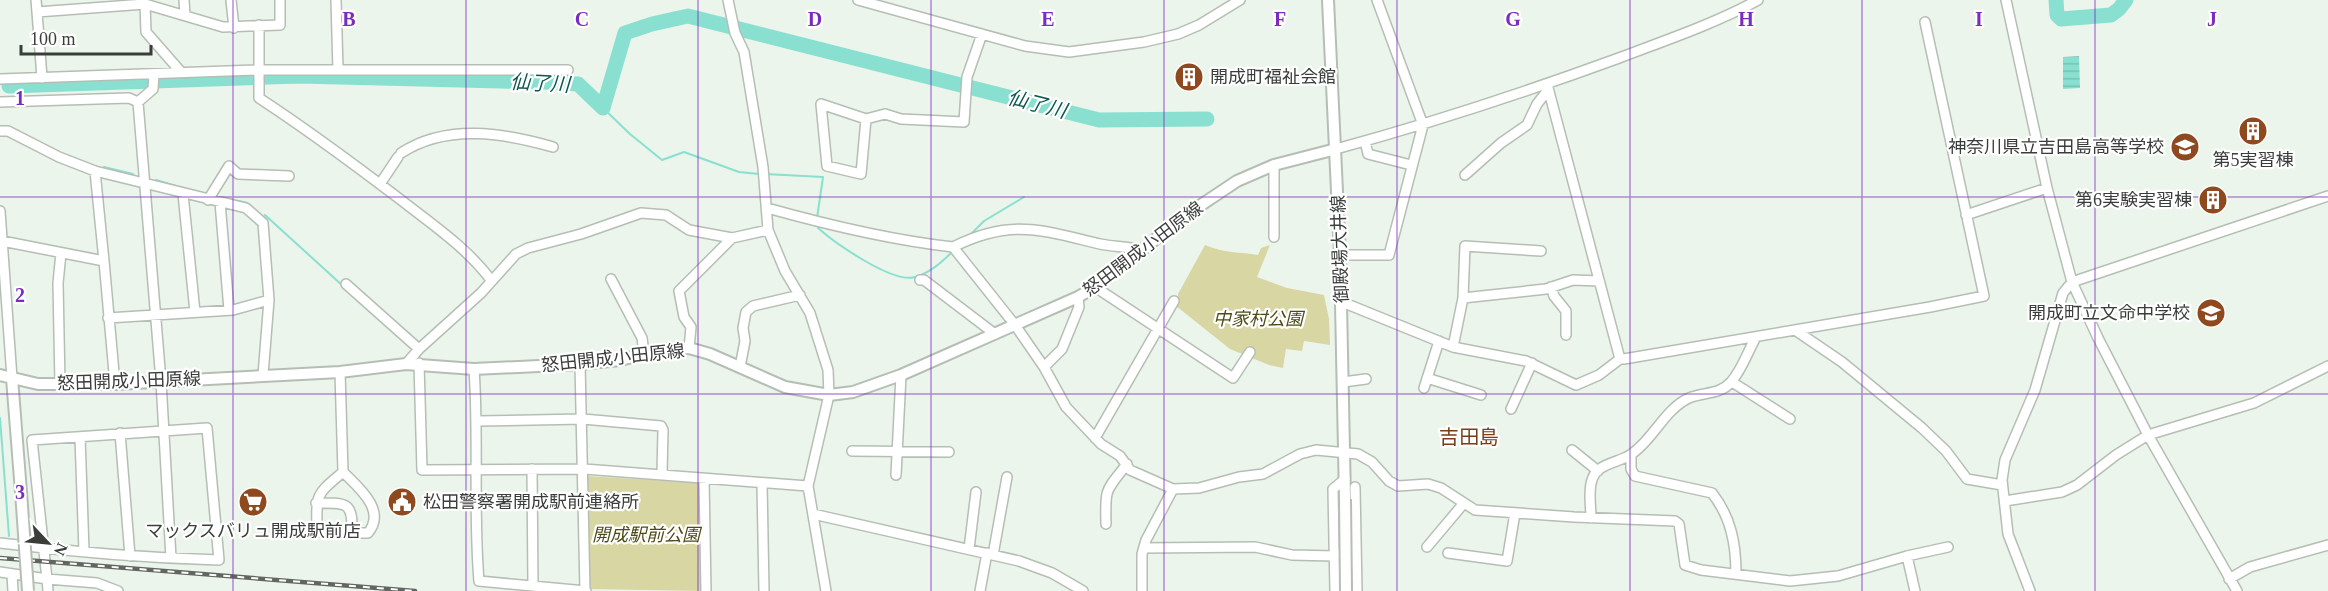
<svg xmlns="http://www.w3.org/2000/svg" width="2328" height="591" viewBox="0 0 2328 591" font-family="'Times New Roman','Noto Sans JP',serif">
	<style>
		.green { fill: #d8d6a3 }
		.water { fill: url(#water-rules) }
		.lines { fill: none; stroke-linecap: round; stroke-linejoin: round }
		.stream { stroke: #89e0d0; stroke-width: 2 }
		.river { stroke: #89e0d0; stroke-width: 15 }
		.minor-casing { stroke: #b5beb4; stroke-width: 12 }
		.major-casing { stroke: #b5beb4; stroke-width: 14 }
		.minor { stroke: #fff; stroke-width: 9 }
		.major { stroke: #fff; stroke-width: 10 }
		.rail-casing { stroke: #616660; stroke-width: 4.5 }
		.rail { stroke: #fff; stroke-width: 2; stroke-dasharray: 7; stroke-linecap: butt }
		.major-bridge-casing { stroke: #b5beb4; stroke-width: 14; stroke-linecap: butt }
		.major-bridge { stroke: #fff; stroke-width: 10 }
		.grid { fill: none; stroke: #7b2cbf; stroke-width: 1.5; stroke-opacity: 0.55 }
		.labels { text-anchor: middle; stroke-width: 4.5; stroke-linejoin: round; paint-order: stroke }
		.poi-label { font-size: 18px; fill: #3a3e3a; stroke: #fff; text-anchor: end }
		.street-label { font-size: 18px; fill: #3a3e3a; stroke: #fff }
		.park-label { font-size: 18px; font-style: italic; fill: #4e4b18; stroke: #fff }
		.water-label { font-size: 20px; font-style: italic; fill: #0c584e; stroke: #fff }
		.neighbourhood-label { font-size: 20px; fill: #7b3d16; stroke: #fff }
		.grid-label { font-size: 20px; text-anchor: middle; font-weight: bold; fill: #7b2cbf; stroke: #fff; stroke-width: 4.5; stroke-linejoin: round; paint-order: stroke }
	</style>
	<defs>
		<pattern id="water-rules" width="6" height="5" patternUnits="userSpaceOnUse" patternTransform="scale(1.5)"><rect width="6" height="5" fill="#89e0d0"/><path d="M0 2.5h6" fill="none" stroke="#77c1b3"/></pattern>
	</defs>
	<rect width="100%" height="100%" fill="#ecf5eb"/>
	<path class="green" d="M1205 245C1222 253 1242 252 1258 255L1261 248 1270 245 1257 277 1287 288 1324 295 1329 319 1330 345 1304 341 1302 351 1286 349 1283 368 1269 365 1230 349 1176 306 1179 304 1178 294Z
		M586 476 700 483 702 591 589 589Z"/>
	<path class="water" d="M2079 56 2080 88 2063 89V57Z"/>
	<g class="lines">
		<path class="stream" d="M603 108 630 134 662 160 684 152 739 172 759 174
			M14 129 20 132
			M104 167 133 174
			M765 174 823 177 817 218
			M156 180 186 189
			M238 201 247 203
			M265 215 343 286
			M818 224V228C835 243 893 284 915 277 930 273 942 262 953 251
			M970 235 984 221 1024 197
			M0 418 9 536"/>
		<path class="river" d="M2056 0 2057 15 2061 19 2111 15 2119 9 2126 0
			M9 86 299 76 544 82 578 84 603 108 625 33 652 24 688 16 1099 120 1207 119"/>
		<g class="minor-casing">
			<path id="minor" d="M36 0 37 12 145 4 223 27 280 25V0
				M184 0 185 15
				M231 0 234 28
				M336 0 338 70
				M728 0 735 33 744 52 763 167 768 230 785 271 810 313 828 370 829 395 808 486 826 591
				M858 0 1025 46 1069 52 1144 42 1178 34 1199 25 1240 0
				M2006 0 2047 188 2072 282 2098 338 2148 435 2237 591
				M145 4 146 32 181 72
				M37 12 42 78
				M259 25V98C308 130 355 165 401 200 433 225 467 248 491 280
				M0 79 259 70H568
				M1547 84 1620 359H1624L1930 307 1984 296 1925 22
				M0 102 129 98 138 102 161 381 171 558
				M138 102 153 89 154 74
				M866 119 861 174 827 166 821 104 866 119 885 114 901 119 964 122 967 77 982 34
				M0 131H8L59 157 95 171 246 208 263 223 269 300 263 375
				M1365 141 1368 154 1411 165
				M1336 149C1432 123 1526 92 1619 58 1666 40 1714 24 1758 0
				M401 153C447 123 504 133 553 147
				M1274 165V237
				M95 171 104 261
				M1465 175 1501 143 1527 125 1537 104 1548 90
				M380 184 398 157
				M183 194 195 312
				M208 200 229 166 238 174 289 176
				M220 202 229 310
				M767 208C828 225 890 240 953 247L1015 325 1044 367 1066 407 1101 444 1120 456 1130 470 1173 489 1199 488 1239 477 1263 474 1300 454 1316 450 1358 454 1372 462 1389 481 1398 486 1428 484 1441 488 1475 510 1574 517 1675 521 1679 524 1685 565 1701 570 1790 581 1838 576 1907 556 1948 547
				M0 211 12 378
				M1966 215 2047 188
				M2 241 104 261 115 384
				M953 247C1011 218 1041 230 1100 244 1114 247 1128 246 1141 250
				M1340 255H1389L1423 125 1377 0
				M611 279 642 338 644 353
				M920 280H924L995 334
				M346 284 419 349
				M1095 287 1233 378 1250 352
				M1551 287 1554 296 1566 311V335
				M1463 298 1546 289 1573 280 1599 281
				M1342 302 1453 347 1463 298 1465 246 1541 251
				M108 318 233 310 269 300
				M1795 330 1842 362 1922 428 1946 451 1967 479 2002 485
				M1453 347 1526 361 1576 385 1599 375 1620 359
				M689 348 691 327 684 317 679 291 732 238
				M419 363 422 470 584 469 808 486
				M406 364 419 349 481 293 516 254 528 248 581 234 641 213 666 215 689 230 732 238 768 230
				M580 364 585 591
				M740 367 745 341 743 328 746 312 753 306 800 295
				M1044 367 1062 349 1079 307 1078 297
				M474 369C479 440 473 511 479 581L586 591
				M340 372 343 472C358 487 387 510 368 533H323L317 528C316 493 317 494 343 472
				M1427 378 1481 395
				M1343 382 1366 379
				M1732 382 1790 419
				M60 385 58 283 61 253
				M1424 388 1439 341
				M1511 409 1532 363
				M478 421 583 419 661 426 663 430 662 474
				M120 433 130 556
				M80 437 84 551
				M1095 438 1174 301
				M1572 450 1598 471
				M852 451 949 452
				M1631 455V469L1635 476 1712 493C1731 517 1736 544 1736 574
				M532 469 533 586
				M896 475 901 375
				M704 479 706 591
				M762 483 764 591
				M1355 487 1357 591
				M2005 501 2062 492 2077 485 2116 455 2148 435 2254 403 2328 366
				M316 503C347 503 353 501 352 534
				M813 514 1019 561 1052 573 1083 591
				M1591 518C1591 507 1588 491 1592 480 1597 462 1621 463 1633 453 1654 438 1665 409 1689 398 1703 392 1720 395 1731 382 1742 370 1748 351 1756 337
				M1106 524C1105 488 1105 492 1127 464
				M0 543C72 552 146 558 219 560L207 428 32 440 47 579 0 572
				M1427 547 1464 503
				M1144 548 1255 547 1292 555 1334 556 1356 549
				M969 549 976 492
				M1448 553 1507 561 1515 513
				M993 555 1007 477
				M1907 556 1915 591
				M12 574 13 591
				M2229 579 2250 567 2328 545
				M48 591 47 579 97 583 118 591
				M980 591 987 553
				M1142 591V554L1146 540 1173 489
				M1335 591 1333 489 1345 479
				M2030 591 2008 534 2002 480 2005 460 2035 390 2063 293 2072 282 2328 196"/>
		</g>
		<g class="major-casing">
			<path id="major" d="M1328 0 1340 255 1345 499
				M0 375 38 384H115L340 372 406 364 474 369 580 364 620 360 661 350 689 348 710 354 785 387 829 395 853 392 901 375 1078 297 1095 287 1186 215 1237 181 1274 165 1336 149
				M12 378 21 492"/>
		</g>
		<use href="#minor" class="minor"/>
		<use href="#major" class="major"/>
		<g class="rail-casing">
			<path id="rail" d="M0 558 415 591"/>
		</g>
		<use href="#rail" class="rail"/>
		<g class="major-bridge-casing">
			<path id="major-bridge" d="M21 492 28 591
				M1345 499 1346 591"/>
		</g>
		<use href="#major-bridge" class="major-bridge"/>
	</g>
	<path class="grid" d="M233 0V591M466 0V591M698 0V591M931 0V591M1164 0V591M1397 0V591M1630 0V591M1862 0V591M2095 0V591M0 197H2328M0 394H2328"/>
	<defs>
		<g id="building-disc" transform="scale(1.5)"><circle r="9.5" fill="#8e491f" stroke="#fff"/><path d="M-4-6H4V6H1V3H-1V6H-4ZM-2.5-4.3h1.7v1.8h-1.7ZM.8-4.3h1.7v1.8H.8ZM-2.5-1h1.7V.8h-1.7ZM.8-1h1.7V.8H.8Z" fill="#fff"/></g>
		<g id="school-disc" transform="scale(1.5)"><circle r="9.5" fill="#8e491f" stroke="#fff"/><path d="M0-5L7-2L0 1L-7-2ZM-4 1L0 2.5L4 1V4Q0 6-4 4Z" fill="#fff"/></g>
		<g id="supermarket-disc" transform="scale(1.5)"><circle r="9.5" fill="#8e491f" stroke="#fff"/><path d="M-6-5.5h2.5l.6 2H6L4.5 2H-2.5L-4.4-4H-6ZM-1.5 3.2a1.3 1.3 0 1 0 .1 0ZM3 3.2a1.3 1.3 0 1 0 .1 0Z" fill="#fff"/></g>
		<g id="civic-disc" transform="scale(1.5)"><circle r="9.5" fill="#8e491f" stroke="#fff"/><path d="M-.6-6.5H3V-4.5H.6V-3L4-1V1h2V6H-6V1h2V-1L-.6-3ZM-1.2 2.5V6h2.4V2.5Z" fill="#fff"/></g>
	</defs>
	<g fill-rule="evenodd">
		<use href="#building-disc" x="1189" y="77"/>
		<use href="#building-disc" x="2253" y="131"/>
		<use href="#school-disc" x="2185" y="147"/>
		<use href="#building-disc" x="2213" y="200"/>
		<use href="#school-disc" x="2211" y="313"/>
		<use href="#supermarket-disc" x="253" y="502"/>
		<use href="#civic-disc" x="402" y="502"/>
	</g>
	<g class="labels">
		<g class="poi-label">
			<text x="1210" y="83" text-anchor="start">開成町福祉会館</text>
			<text x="2164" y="153">神奈川県立吉田島高等学校</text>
			<text x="2253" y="166" text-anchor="middle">第5実習棟</text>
			<text x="2192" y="206">第6実験実習棟</text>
			<text x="2190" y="319">開成町立文命中学校</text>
			<text x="423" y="508" text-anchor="start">松田警察署開成駅前連絡所</text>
			<text x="253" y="537" text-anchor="middle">マックスバリュ開成駅前店</text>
		</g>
		<g class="street-label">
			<text transform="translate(1143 249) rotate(-37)" y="6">怒田開成小田原線</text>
			<text transform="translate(1340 249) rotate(-92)" y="6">御殿場大井線</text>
			<text transform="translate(613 358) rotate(-6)" y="6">怒田開成小田原線</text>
			<text transform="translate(129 381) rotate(-2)" y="6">怒田開成小田原線</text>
		</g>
		<g class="park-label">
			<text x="1258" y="325">中家村公園</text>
			<text x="646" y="541">開成駅前公園</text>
		</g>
		<g class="water-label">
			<text transform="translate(540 83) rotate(3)" y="7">仙了川</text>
			<text transform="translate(1037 104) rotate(14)" y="7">仙了川</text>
		</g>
		<g class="neighbourhood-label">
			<text x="1469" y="444">吉田島</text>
		</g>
	</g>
	<g class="grid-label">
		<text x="349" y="26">B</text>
		<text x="582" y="26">C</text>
		<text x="815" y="26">D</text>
		<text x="1048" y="26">E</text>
		<text x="1280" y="26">F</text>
		<text x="1513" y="26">G</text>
		<text x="1746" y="26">H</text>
		<text x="1979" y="26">I</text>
		<text x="2212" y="26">J</text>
		<text x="20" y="105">1</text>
		<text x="20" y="302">2</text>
		<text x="20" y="499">3</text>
	</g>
	<g transform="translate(48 543) rotate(116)" stroke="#ffffff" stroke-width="4.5" paint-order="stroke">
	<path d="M0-4.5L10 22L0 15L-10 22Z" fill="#3a3e3a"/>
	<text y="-9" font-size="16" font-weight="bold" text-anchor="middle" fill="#3a3e3a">N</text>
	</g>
	<path d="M21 45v9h130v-9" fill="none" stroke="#3a3e3a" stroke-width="3"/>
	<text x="30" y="45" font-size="18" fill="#3a3e3a" stroke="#ffffff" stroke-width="4.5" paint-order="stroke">100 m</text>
</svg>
